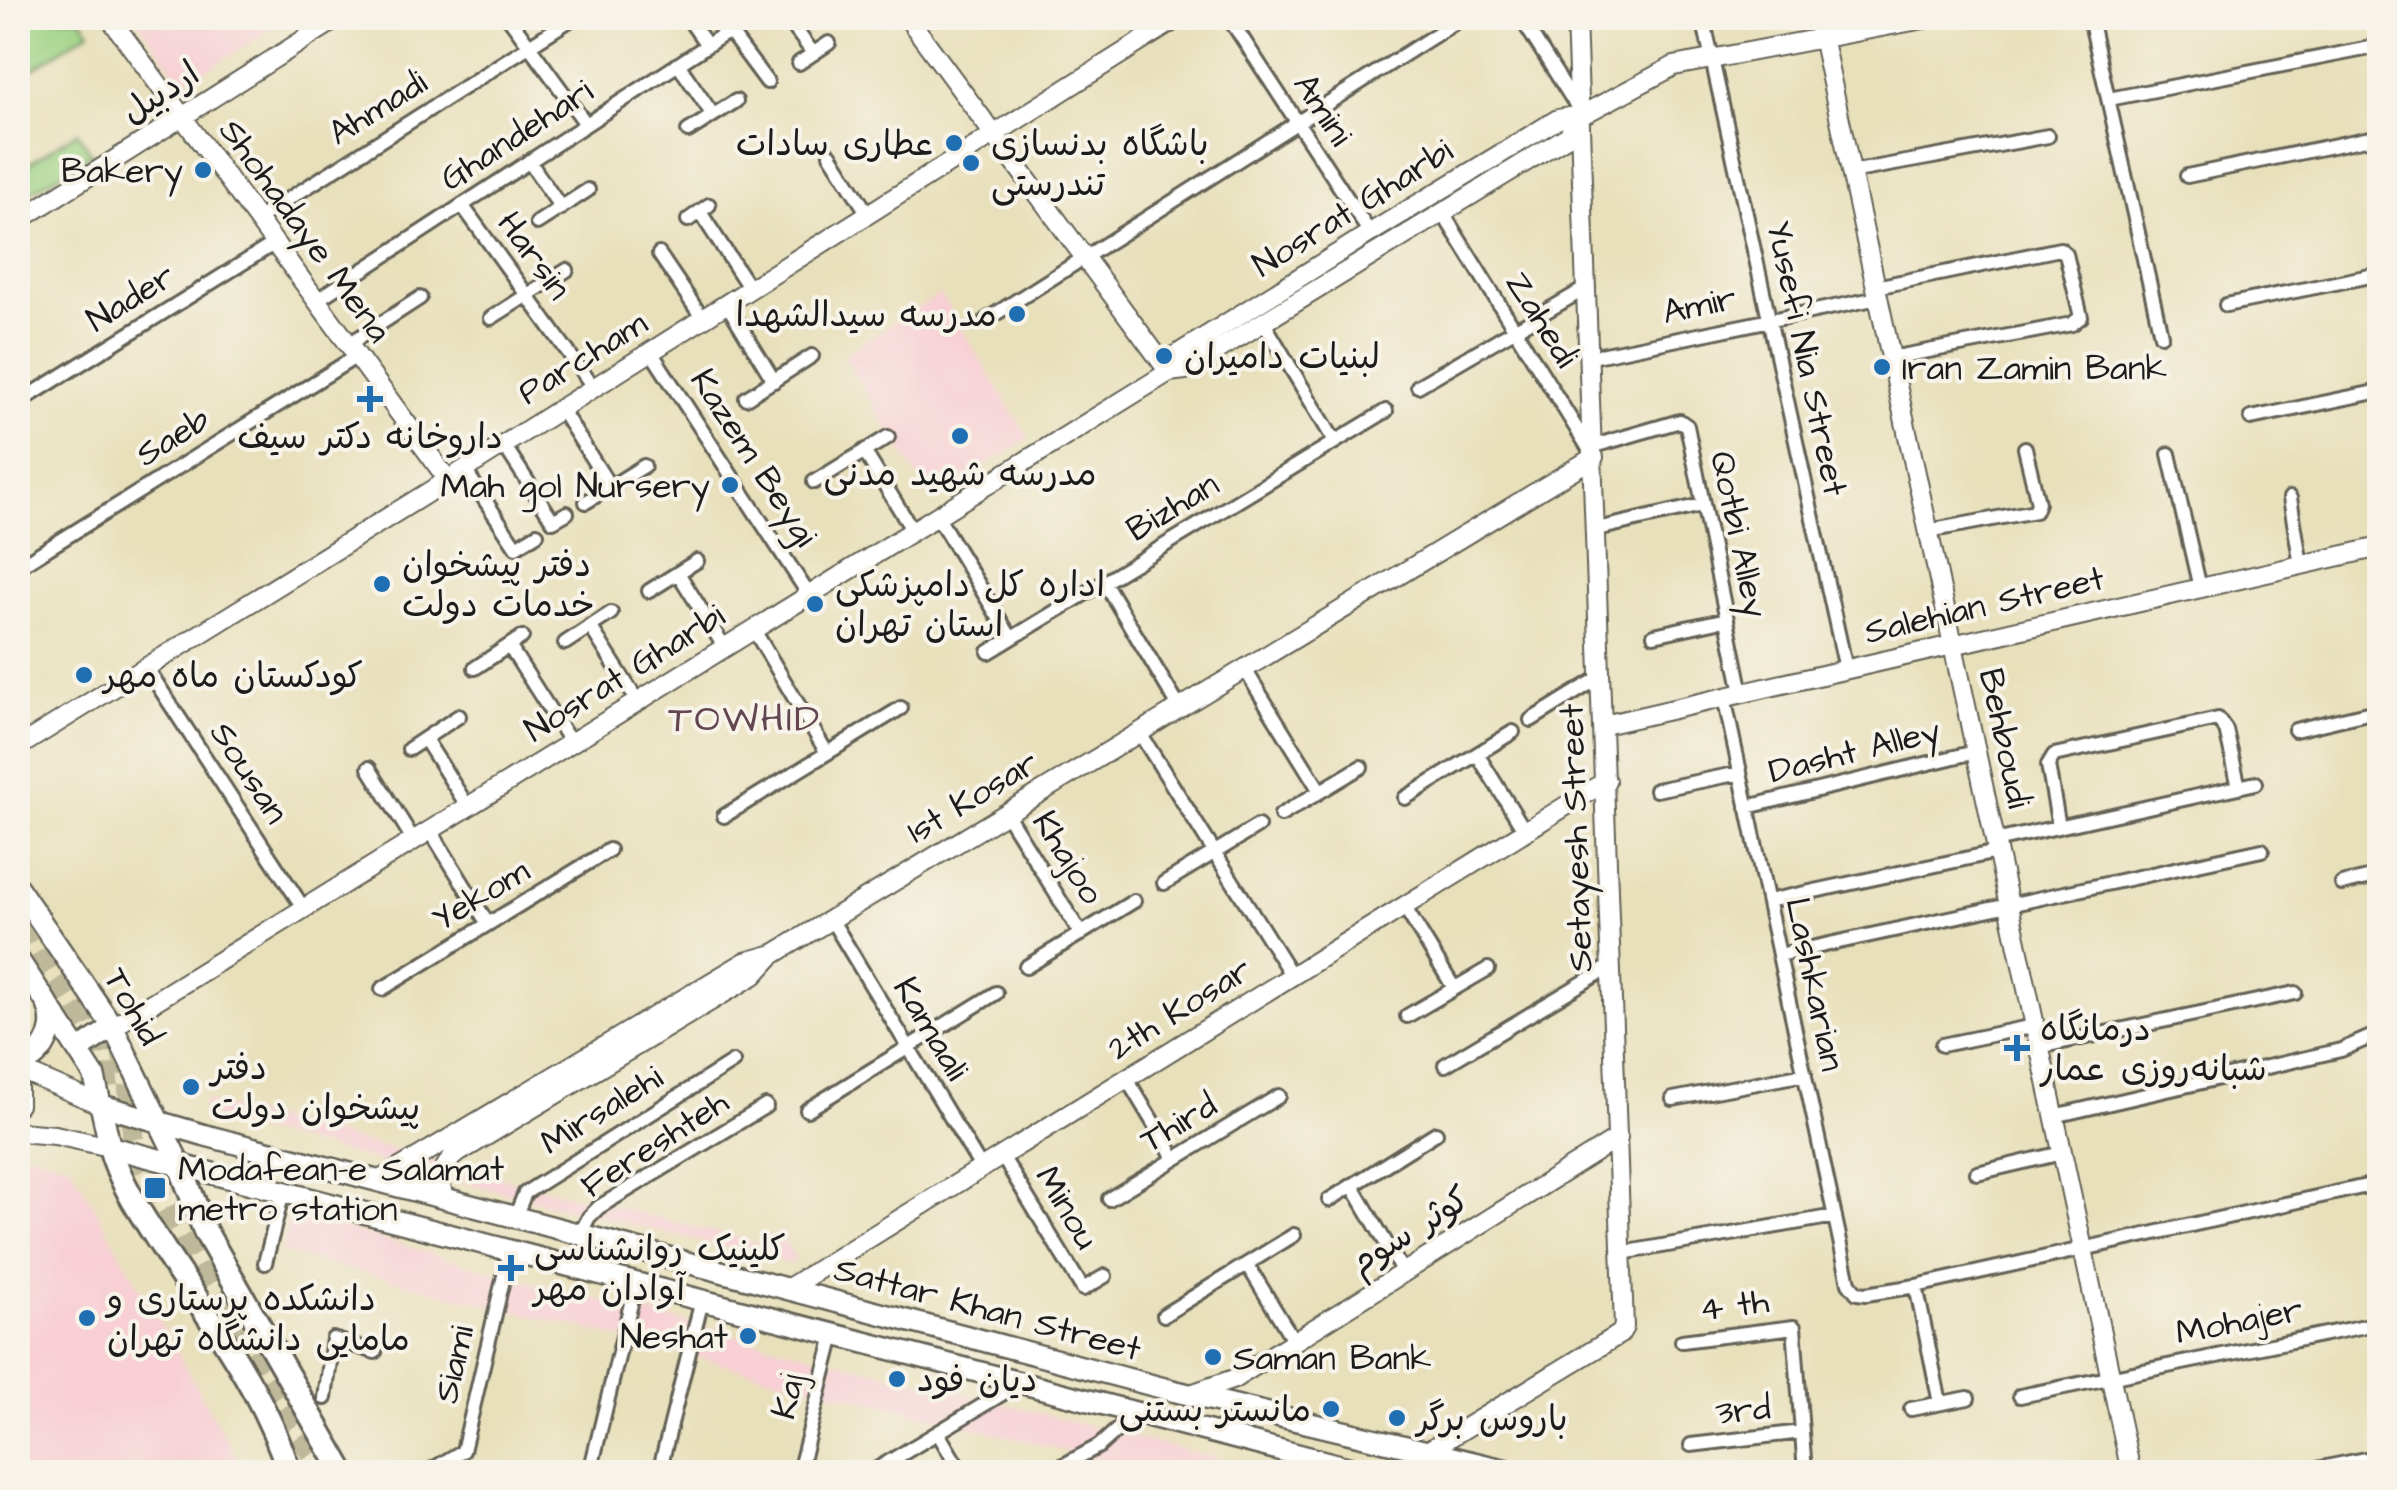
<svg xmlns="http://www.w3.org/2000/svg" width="2397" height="1490" viewBox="0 0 2397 1490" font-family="'Architects Daughter','Playpen Sans Arabic',sans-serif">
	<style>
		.built { fill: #f7cfd5 }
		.green { fill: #9cd182; stroke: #5c764f; stroke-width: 2.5 }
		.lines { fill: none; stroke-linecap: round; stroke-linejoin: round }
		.highway-tunnel { stroke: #bfb99b; stroke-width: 22; stroke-dasharray: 22 11; stroke-linecap: butt }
		.street-casing { stroke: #636154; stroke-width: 18 }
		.secondary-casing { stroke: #636154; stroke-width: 22 }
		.primary-casing { stroke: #636154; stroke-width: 25 }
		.highway-casing { stroke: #636154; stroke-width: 28 }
		.street { stroke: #fff; stroke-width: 12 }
		.secondary { stroke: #fff; stroke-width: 18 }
		.primary { stroke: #fff; stroke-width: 20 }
		.highway { stroke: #fff; stroke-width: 22 }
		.poi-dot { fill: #1f6fb2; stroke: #f7f3e8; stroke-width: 4 }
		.labels { text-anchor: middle; stroke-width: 8; stroke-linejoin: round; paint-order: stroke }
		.street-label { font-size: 35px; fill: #1c1c1c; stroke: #f7f3e8 }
		.poi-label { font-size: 35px; fill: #1c1c1c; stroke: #f7f3e8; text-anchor: start }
		.neighbourhood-label { font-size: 38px; letter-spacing: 2.5px; fill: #624652; stroke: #f7f3e8 }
	</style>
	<rect width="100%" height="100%" fill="#f7f3e8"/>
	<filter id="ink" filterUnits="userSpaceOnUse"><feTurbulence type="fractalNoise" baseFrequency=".01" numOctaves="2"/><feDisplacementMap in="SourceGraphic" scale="20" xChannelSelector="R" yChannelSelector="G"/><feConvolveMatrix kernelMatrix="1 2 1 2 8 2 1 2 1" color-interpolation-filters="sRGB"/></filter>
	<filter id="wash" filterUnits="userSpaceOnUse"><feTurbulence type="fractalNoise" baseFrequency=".0048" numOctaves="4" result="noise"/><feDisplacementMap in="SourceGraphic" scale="40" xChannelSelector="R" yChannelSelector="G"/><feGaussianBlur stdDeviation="2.25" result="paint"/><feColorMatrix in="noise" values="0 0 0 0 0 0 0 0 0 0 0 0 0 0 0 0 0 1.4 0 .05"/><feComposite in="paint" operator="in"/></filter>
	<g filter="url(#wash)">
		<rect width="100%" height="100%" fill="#e8e0bb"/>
		<path class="built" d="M136 18H289L195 77 176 74Z
			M940 294 1029 439 931 498 843 355Z
			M204 1101 760 1244 778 1232 796 1258 791 1264 221 1122 203 1111Z
			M18 1150 70 1164 245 1472H18Z
			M290 1212 514 1278 1269 1472H1148L282 1252Z"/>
		<path class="green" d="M18 18H80L90 31 18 79Z
			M77 132 92 154 18 200V171Z"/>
	</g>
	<g filter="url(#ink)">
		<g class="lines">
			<path class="highway-tunnel" d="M18 926C43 961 90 1017 102 1057 109 1080 109 1103 112 1126
				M122 1052 128 1077 134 1144 150 1178 322 1472"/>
			<g class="street-casing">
				<path id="street" d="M509 18 586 124
					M636 18H637
					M688 18 707 45
					M787 18 813 53
					M1229 18 1370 233
					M1521 18 1578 108
					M1703 18 1846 669
					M2090 18 2161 335
					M729 31 767 82
					M799 63 829 43
					M678 64 713 115
					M2109 99 2380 46
					M688 131 736 101
					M830 154 868 214
					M529 161 561 208
					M1851 172 2048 136
					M2187 176 2380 136
					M462 205 594 388
					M700 212 750 289
					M1442 212 1591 452
					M257 219 573 18
					M688 220 709 205
					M537 223 588 190
					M659 254 703 319
					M1876 287 2060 249 2066 254 2081 317 2072 324 1891 358
					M317 300 749 18
					M727 304 774 381
					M2226 305 2380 274
					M491 318 567 270
					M986 320 1462 18
					M1264 323 1335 442
					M349 344 420 298
					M651 352 809 595
					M1591 357 1878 298
					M1418 386 1588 287
					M746 398 812 356
					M18 403 275 243
					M561 409 610 487
					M2251 418 2380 391
					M504 445 553 521 567 513
					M1594 446 1680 421 1687 426 1742 693
					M864 451 913 531
					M2169 454 2200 588
					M465 470 516 547 537 534
					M814 482 888 437
					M2290 498 2301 565
					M586 502 644 466
					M937 516 1011 638
					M1597 529 1702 505
					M1928 531 2035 511 2038 503 2025 448
					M18 567 357 356
					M678 573 725 648
					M1104 582 1179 707
					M649 591 697 561
					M590 626 638 702
					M754 630 827 753
					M1654 635 1727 619
					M565 643 611 613
					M509 646 571 743
					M989 652 1386 411
					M146 667 304 909
					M475 668 522 637
					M1244 668 1320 791
					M1724 697 1849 1283 1857 1293 1866 1294 1916 1286 2380 1183
					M1531 720 1602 676
					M2295 730 2380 710
					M1139 732 1292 976
					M425 739 468 807
					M409 749 459 716
					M1477 754 1525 831
					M369 768 414 841
					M1656 790 1740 773
					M1405 798 1513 732
					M1747 807 1975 752
					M1006 813 1081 934
					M1281 815 1361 767
					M724 816 901 708
					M2059 827 2048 765 2054 755 2218 719 2226 730 2239 787
					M430 830 488 924
					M1995 841 2256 783
					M1164 883 1258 826
					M2342 884 2380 875
					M1768 901 1997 852
					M1404 906 1454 988
					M831 919 982 1169
					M1779 955 2262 850
					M1026 967 1134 901
					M382 989 609 850
					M1407 1016 1488 969
					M1942 1045 2034 1026
					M2039 1047 2295 993
					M1445 1065 1611 966
					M1127 1079 1175 1159
					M1673 1099 1805 1074
					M807 1110 996 993
					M2054 1116 2341 1050 2380 1033
					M1002 1156 1083 1289 1105 1276
					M1977 1173 2062 1153
					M1352 1185 1403 1272
					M1109 1199 1279 1096
					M1329 1200 1436 1133
					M515 1217 525 1193 733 1062
					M580 1234 589 1217 599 1207 766 1106
					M1622 1253 1835 1216
					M265 1263 283 1192
					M1247 1264 1294 1341
					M1916 1286 1940 1403
					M1164 1315 1294 1235
					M1682 1341 1794 1327 1805 1472
					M2020 1396 2380 1323
					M325 1398 333 1339 375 1352
					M1911 1409 1968 1398
					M938 1433 961 1472
					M1691 1445 1802 1432
					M428 1472 463 1451 510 1250
					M590 1472 636 1283
					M659 1472 702 1300
					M799 1472 834 1335
					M872 1472 1020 1383
					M1051 1472 1099 1446 1136 1413
					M2302 1472 2380 1456"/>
			</g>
			<g class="secondary-casing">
				<path id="secondary" d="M110 18 448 480
					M908 18 1169 372
					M1818 18 2131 1472
					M18 221 338 18
					M1169 372 1176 355 1370 233 1558 119 1582 115 1674 66 1929 18
					M1604 725 2380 547
					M18 747 448 480 1178 18
					M113 1027 1169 372 1185 370 1568 136 1582 115
					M18 1069 101 1105
					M18 1087V1105
					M18 1132 55 1135 110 1147
					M378 1181 745 962 774 954 1594 457
					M444 1198C438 1179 441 1171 453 1156L754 975 773 954
					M787 1289 1606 781
					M1191 1394 1234 1379 1618 1138
					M1429 1450 1620 1334 1624 1327 1576 18"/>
			</g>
			<g class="primary-casing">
				<path id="primary" d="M18 888 113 1027 180 1165
					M18 959 94 1075 110 1147 1365 1472
					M80 1049 113 1027
					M18 1065C42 1060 58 1030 48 1006
					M101 1105 204 1135 1170 1390 1513 1472"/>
			</g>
			<g class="highway-casing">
				<path id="highway" d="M110 1147C121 1187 146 1221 168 1256 213 1324 265 1394 289 1472
					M180 1165 205 1231 343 1472"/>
			</g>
			<use href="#street" class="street"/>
			<use href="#secondary" class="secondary"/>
			<use href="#primary" class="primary"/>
			<use href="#highway" class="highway"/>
		</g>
	</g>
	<g class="poi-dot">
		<circle cx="954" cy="143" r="10"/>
		<circle cx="971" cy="163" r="10"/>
		<circle cx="203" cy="170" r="10"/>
		<circle cx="1017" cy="314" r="10"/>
		<circle cx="1164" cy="356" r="10"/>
		<circle cx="1882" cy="367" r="10"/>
		<path d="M365 384h10v10h10v10h-10v10h-10v-10h-10v-10h10z"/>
		<circle cx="960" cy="436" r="10"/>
		<circle cx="730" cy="485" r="10"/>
		<circle cx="382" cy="584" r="10"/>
		<circle cx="815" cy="604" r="10"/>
		<circle cx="84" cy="675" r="10"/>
		<path d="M2012 1033h10v10h10v10h-10v10h-10v-10h-10v-10h10z"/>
		<circle cx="191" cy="1087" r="10"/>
		<rect x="143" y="1176" width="24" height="24" rx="5"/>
		<path d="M506 1253h10v10h10v10h-10v10h-10v-10h-10v-10h10z"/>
		<circle cx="87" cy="1318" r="10"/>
		<circle cx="748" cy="1336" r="10"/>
		<circle cx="1213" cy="1357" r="10"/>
		<circle cx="897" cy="1379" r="10"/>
		<circle cx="1331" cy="1409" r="10"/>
		<circle cx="1397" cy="1418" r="10"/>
	</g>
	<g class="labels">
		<g class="street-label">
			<text transform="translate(160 92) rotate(-33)" y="12">اردبیل</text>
			<text transform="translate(377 107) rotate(-32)" y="12">Ahmadi</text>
			<text transform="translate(1324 109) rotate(57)" y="12">Amini</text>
			<text transform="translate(516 134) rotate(-33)" y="12">Ghandehari</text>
			<text transform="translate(1352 207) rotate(-32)" y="12">Nosrat Gharbi</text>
			<text transform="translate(306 230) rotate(54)" y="12">Shohadaye Mena</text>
			<text transform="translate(535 255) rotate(54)" y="12">Harsin</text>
			<text transform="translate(130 297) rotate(-32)" y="12">Nader</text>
			<text transform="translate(1699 304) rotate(-12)" y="12">Amir</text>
			<text transform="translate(1543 319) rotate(58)" y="12">Zahedi</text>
			<text transform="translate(582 357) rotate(-32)" y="12">Parcham</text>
			<text transform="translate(1808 358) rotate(78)" y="12">Yusefi Nia Street</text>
			<text transform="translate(172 436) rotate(-32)" y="12">Saeb</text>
			<text transform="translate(755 457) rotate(57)" y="12">Kazem Beygi</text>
			<text transform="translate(1172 506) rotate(-31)" y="12">Bizhan</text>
			<text transform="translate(1740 534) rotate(78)" y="12">Qotbi Alley</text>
			<text transform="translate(1984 604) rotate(-13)" y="12">Salehian Street</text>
			<text transform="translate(624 672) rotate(-32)" y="12">Nosrat Gharbi</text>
			<text transform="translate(2006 738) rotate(78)" y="12">Behboudi</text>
			<text transform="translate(1854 750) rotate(-14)" y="12">Dasht Alley</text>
			<text transform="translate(250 772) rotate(57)" y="12">Sousan</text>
			<text transform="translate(972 796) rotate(-31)" y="12">1st Kosar</text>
			<text transform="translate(1575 838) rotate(-92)" y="12">Setayesh Street</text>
			<text transform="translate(1069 857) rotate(58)" y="12">Khajoo</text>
			<text transform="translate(480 894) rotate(-31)" y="12">Yekom</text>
			<text transform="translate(1816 984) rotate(78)" y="12">Lashkarian</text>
			<text transform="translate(134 1006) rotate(60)" y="12">Tohid</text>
			<text transform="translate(1179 1008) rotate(-32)" y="12">2th Kosar</text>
			<text transform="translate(932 1028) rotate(59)" y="12">Kamaali</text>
			<text transform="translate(601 1109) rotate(-32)" y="12">Mirsalehi</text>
			<text transform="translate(1178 1122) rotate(-31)" y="12">Third</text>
			<text transform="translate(654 1143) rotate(-33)" y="12">Fereshteh</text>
			<text transform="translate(1068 1207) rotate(59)" y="12">Minou</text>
			<text transform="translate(1409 1230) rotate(-32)" y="12">کوثر سوم</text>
			<text transform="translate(1734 1304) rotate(-7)" y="12">4 th</text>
			<text transform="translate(988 1308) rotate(15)" y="12">Sattar Khan Street</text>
			<text transform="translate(2239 1320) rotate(-11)" y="12">Mohajer</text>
			<text transform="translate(453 1364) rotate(-77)" y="12">Siami</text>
			<text transform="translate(787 1396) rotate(-76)" y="12">Kaj</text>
			<text transform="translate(1743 1409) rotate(-6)" y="12">3rd</text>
		</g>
		<g class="poi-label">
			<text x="934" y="155" text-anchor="end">عطاری سادات</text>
			<text x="991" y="155">باشگاه بدنسازی<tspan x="991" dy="40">تندرستی</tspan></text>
			<text x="183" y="182" text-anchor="end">Bakery</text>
			<text x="997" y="326" text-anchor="end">مدرسه سیدالشهدا</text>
			<text x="1184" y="368">لبنیات دامیران</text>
			<text x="1902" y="379">Iran Zamin Bank</text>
			<text x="370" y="448" text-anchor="middle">داروخانه دکتر سیف</text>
			<text x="960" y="485" text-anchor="middle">مدرسه شهید مدنی</text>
			<text x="710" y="497" text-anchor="end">Mah gol Nursery</text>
			<text x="402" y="576">دفتر پیشخوان<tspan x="402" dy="40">خدمات دولت</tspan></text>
			<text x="835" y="596">اداره کل دامپزشکی<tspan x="835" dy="40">استان تهران</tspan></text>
			<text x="104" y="687">کودکستان ماه مهر</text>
			<text x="2040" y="1040">درمانگاه<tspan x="2040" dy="40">شبانه‌روزی عمار</tspan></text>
			<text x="211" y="1079">دفتر<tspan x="211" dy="40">پیشخوان دولت</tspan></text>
			<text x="178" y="1180">Modafean-e Salamat<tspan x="178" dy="40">metro station</tspan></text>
			<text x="534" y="1260">کلینیک روانشناسی<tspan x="534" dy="40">آوادان مهر</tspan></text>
			<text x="107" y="1310">دانشکده پرستاری و<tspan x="107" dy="40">مامایی دانشگاه تهران</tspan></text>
			<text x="728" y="1348" text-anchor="end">Neshat</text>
			<text x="1233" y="1369">Saman Bank</text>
			<text x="917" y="1391">دیان فود</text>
			<text x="1311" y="1421" text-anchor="end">مانستر بستنی</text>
			<text x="1417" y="1430">باروس برگر</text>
		</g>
		<g class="neighbourhood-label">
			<text x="745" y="731">TOWHID</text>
		</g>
	</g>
	<rect width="2397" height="1490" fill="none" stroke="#f7f3e8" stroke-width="60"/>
</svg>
